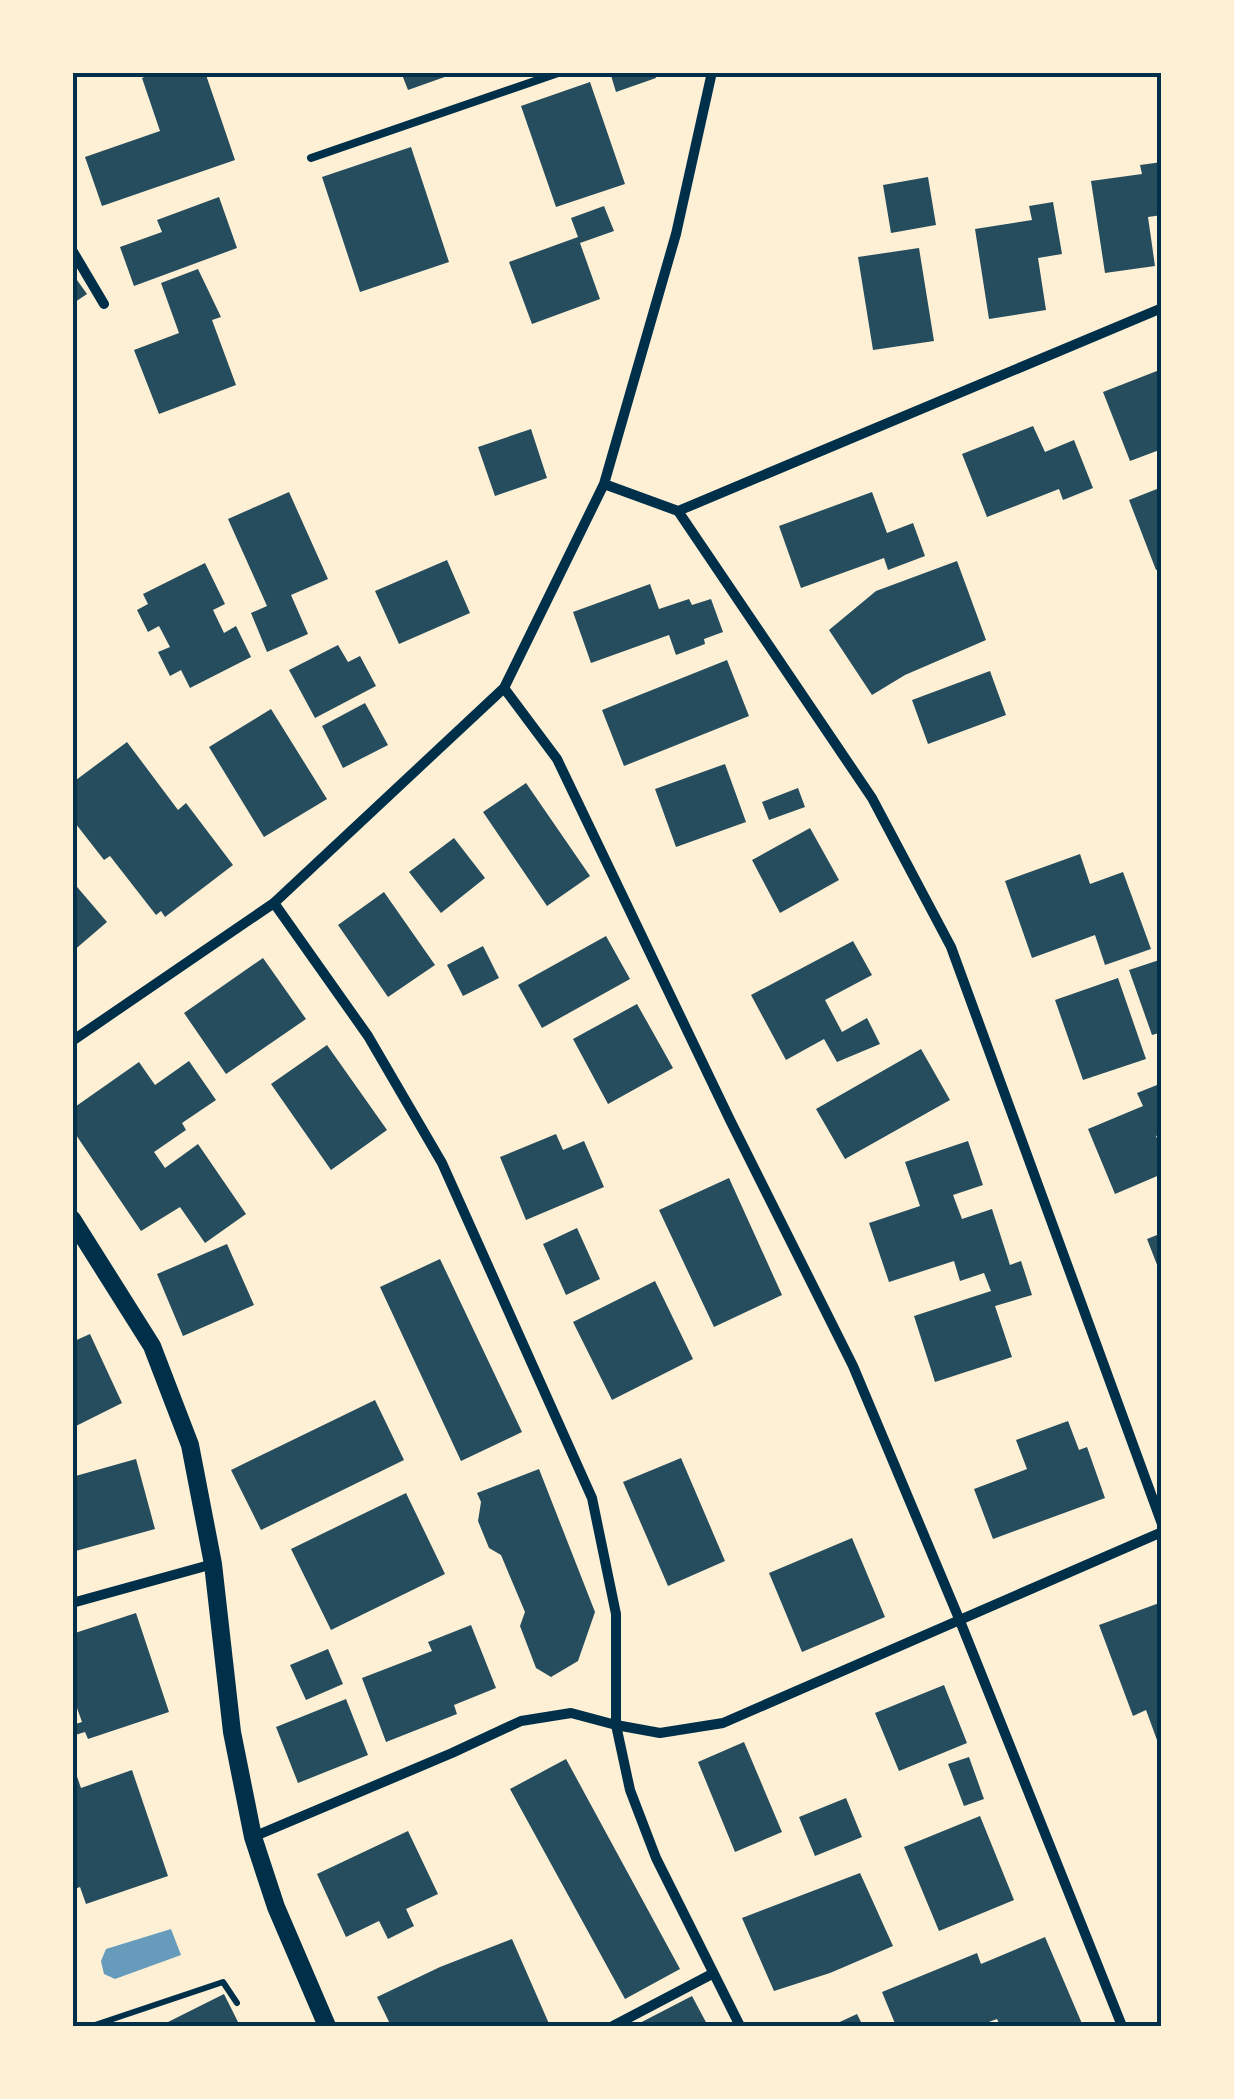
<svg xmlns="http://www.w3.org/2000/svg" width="1234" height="2099" viewBox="0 0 1234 2099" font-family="Figtree,sans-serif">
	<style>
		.water { fill: #669bbc }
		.building { fill: #264d5e }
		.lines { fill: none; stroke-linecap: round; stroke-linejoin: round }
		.path { stroke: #003049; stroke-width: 6 }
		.service { stroke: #003049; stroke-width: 8 }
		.minor { stroke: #003049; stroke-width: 10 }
		.tertiary { stroke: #003049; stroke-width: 18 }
		.neatline { fill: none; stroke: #003049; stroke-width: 4 }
	</style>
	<rect width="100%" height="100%" fill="#fdf0d5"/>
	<path class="water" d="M171 1929 181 1955 115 1979 104 1974 101 1961 106 1949Z"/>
	<path class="building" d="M157 72H205L235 160 102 206 85 157 160 131 142 78Z
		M401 72H456V73L408 90Z
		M610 72H654L656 78 616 92Z
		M590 82 625 184 556 207 521 106Z
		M411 147 449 262 360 292 322 177Z
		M1162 162V215L1148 217 1155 266 1105 273 1091 181 1142 174 1140 165Z
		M928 177 936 225 891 233 883 185Z
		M219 197 237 248 134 286 120 247 162 232 157 220Z
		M1053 202 1062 254 1038 258 1046 310 989 319 975 229 1032 220 1029 206Z
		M604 206 614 231 580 243 600 299 532 324 509 262 578 237 571 218Z
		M919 248 934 341 873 350 858 257Z
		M198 269 221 317 212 320 236 385 159 414 134 350 179 333 161 283Z
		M72 273 87 294 72 304Z
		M1162 369V449L1130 461 1103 392Z
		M1033 426 1045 452 1074 440 1093 488 1063 500 1059 489 987 517 962 454Z
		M531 429 547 478 495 496 478 447Z
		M1162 487V568L1156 570 1129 500Z
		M289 492 328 579 291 595 308 634 267 652 251 613 267 606 228 519Z
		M872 492 887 533 913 523 925 556 888 570 884 558 801 588 779 526Z
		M447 560 470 613 399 644 375 591Z
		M957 561 986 640 905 675 872 695 829 630 876 591Z
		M205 563 225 604 213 610 224 633 236 626 251 657 190 688 181 670 170 676 158 652 170 647 159 626 148 632 137 610 148 604 143 594Z
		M650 584 659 609 689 599 692 605 711 599 723 632 704 639 705 644 676 655 669 635 591 663 573 612Z
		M338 645 348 662 360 656 376 686 315 718 289 670Z
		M727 660 749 716 624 766 602 710Z
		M990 671 1006 715 928 744 912 700Z
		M365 703 388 745 343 768 322 726Z
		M271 709 327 799 264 837 209 747Z
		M127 742 178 810 186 803 233 865 165 917 161 911 156 915 110 856 104 860 72 819V783Z
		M725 764 746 822 676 847 655 789Z
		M526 783 590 876 547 906 483 812Z
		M798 788 805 807 769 820 762 802Z
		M810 828 839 880 780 913 752 860Z
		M454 838 485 878 441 913 409 872Z
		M1080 854 1090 884 1123 872 1151 949 1105 965 1095 935 1032 958 1005 881Z
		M72 881 107 922 72 952Z
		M384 892 435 965 388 997 338 925Z
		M606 936 630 979 542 1028 518 985Z
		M853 941 872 975 825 1000 842 1032 867 1018 880 1044 837 1062 824 1039 786 1060 751 995Z
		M483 946 499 978 463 996 447 965Z
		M263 958 306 1019 226 1074 184 1013Z
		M1162 959V1032L1152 1035 1129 970Z
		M1118 978 1146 1059 1083 1080 1055 1000Z
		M637 1004 673 1068 608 1104 573 1039Z
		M327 1045 387 1130 331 1170 271 1084Z
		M921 1049 950 1100 845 1159 816 1109Z
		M189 1061 216 1100 182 1123 186 1130 154 1152 165 1168 198 1144 246 1214 205 1243 180 1207 141 1231 72 1129V1109L139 1062 155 1085Z
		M1162 1083V1134L1156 1136 1162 1150V1174L1115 1194 1088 1129 1143 1106 1137 1093Z
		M556 1134 563 1150 584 1141 604 1187 526 1220 500 1157Z
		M968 1141 983 1185 953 1195 962 1219 992 1209 1010 1265 1021 1261 1032 1295 995 1306 1012 1357 935 1382 914 1316 991 1291 984 1273 960 1281 954 1261 889 1282 869 1223 920 1206 905 1162Z
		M729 1178 782 1295 714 1327 659 1210Z
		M577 1228 600 1279 566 1295 543 1244Z
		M1162 1233V1275H1161L1147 1239Z
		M227 1244 254 1305 183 1336 157 1274Z
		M440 1259 522 1432 461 1461 380 1287Z
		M655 1281 693 1359 612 1400 573 1322Z
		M90 1334 122 1403 72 1428V1342Z
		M375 1400 404 1460 261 1530 231 1470Z
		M1068 1421 1079 1450 1087 1447 1105 1498 993 1539 974 1489 1027 1469 1016 1440Z
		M681 1458 725 1561 668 1586 623 1482Z
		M136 1459 155 1529 72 1552V1477Z
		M539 1469 595 1612 578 1661 551 1677 536 1668 520 1626 525 1612 501 1555 489 1548 478 1521 481 1502 477 1493Z
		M406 1493 445 1574 331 1630 291 1549Z
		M852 1538 885 1617 802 1652 769 1573Z
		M1162 1602V1751H1161L1146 1710 1133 1716 1099 1625Z
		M136 1613 169 1712 88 1739 85 1732 72 1736V1725L82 1722 72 1694V1634Z
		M471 1625 496 1688 454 1705 457 1714 386 1742 362 1678 432 1651 428 1642Z
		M328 1649 343 1684 306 1700 290 1665Z
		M944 1685 967 1743 899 1771 875 1713Z
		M346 1699 368 1755 298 1783 276 1727Z
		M744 1742 782 1832 735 1852 698 1762Z
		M969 1757 984 1799 964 1806 948 1764Z
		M566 1759 680 1969 625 1999 510 1789Z
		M73 1765 81 1788 132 1770 168 1876 86 1904 80 1887 72 1890Z
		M846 1798 862 1837 815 1856 799 1817Z
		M980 1816 1014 1900 939 1931 904 1847Z
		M408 1831 438 1894 406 1909 414 1926 388 1939 379 1921 346 1937 317 1874Z
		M860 1873 893 1946 830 1973 774 1991 742 1918Z
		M1045 1937 1083 2026H1000L997 2019 978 2026H950L948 2022 936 2026H896L882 1992 977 1953 981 1964Z
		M512 1939 550 2026H391L377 1997 440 1967Z
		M224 1994 240 2026H160Z
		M692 1996 708 2026H634Z
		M857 2014 863 2026H831Z"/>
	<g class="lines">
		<path class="path" d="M92 2026 223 1982 237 2003"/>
		<path class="service" d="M311 158 561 72"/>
		<path class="minor" d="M72 250 104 304
			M604 484 678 511 1162 308
			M678 511 872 798 951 947 1162 1524
			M504 688 557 759 730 1120 853 1366 960 1621 1122 2026
			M274 903 368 1036 442 1163 592 1498 616 1614V1725L660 1733 723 1723 1162 1532
			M72 1041 274 903 504 688 604 484 676 234 712 72
			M72 1603 213 1564
			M253 1837 452 1753 521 1721 571 1713 616 1725 630 1790 656 1858 740 2026
			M613 2026 712 1974"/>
		<path class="tertiary" d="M72 1219 152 1346 190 1445 213 1564 232 1732 253 1837 276 1907 327 2026"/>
	</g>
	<rect width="1234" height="2099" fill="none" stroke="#fdf0d5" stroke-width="150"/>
	<rect x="75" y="75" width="1084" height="1949" class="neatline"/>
</svg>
